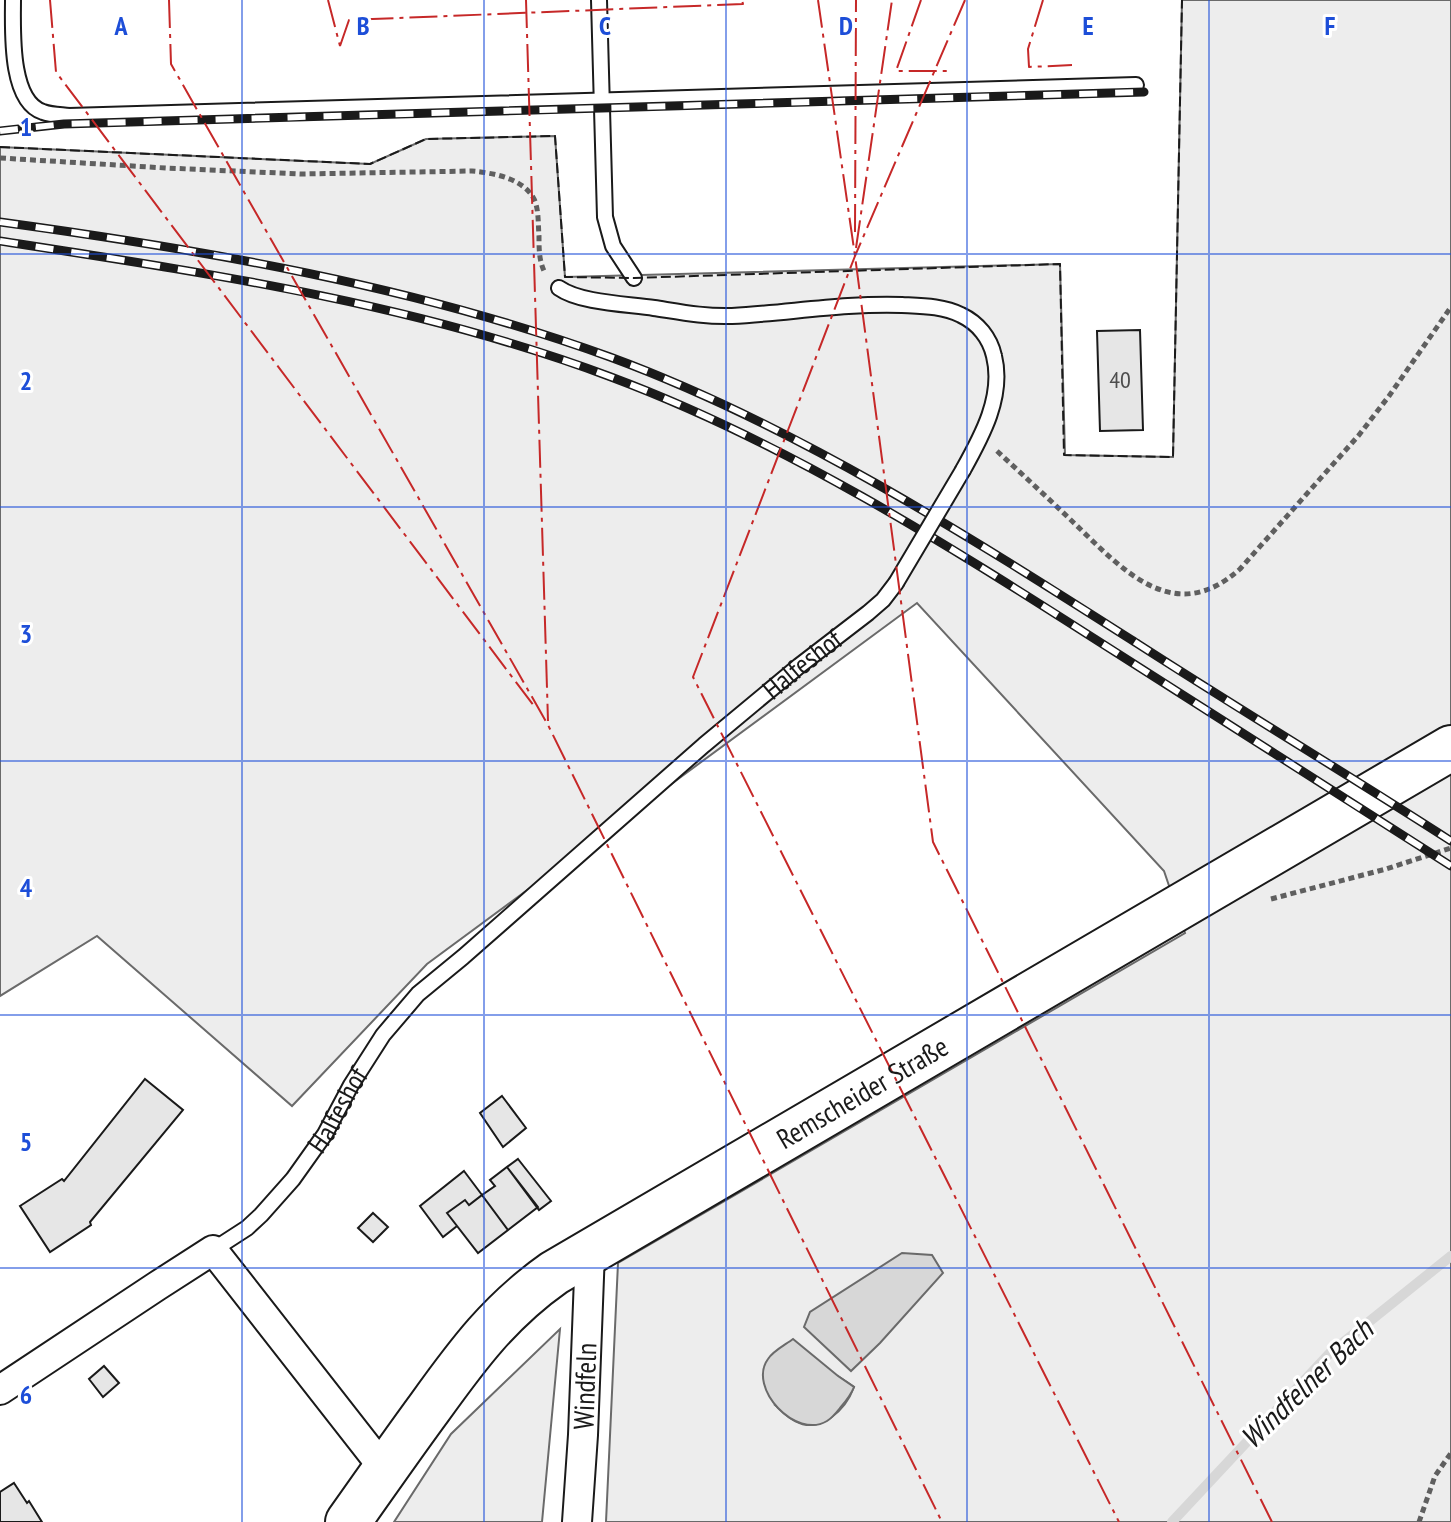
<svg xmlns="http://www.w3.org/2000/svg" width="1451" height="1522" viewBox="0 0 1451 1522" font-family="'PT Sans Narrow',sans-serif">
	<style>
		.green { fill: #ededed; stroke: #6a6a6a; stroke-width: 2; fill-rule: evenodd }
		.water { fill: #d7d7d7; stroke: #6a6a6a; stroke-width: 2 }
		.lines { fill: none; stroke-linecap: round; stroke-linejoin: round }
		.stream { stroke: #d7d7d7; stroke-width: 10 }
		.building { fill: #e6e6e6; stroke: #1a1a1a; stroke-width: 2 }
		.service-casing { stroke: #1a1a1a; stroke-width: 18 }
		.minor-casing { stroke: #1a1a1a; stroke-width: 32 }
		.primary-casing { stroke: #1a1a1a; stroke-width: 48 }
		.path { stroke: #5f5f5f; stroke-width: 5; stroke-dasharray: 6 4; stroke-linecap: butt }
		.service { stroke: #fff; stroke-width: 14 }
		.minor { stroke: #fff; stroke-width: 28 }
		.primary { stroke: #fff; stroke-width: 44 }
		.rail-casing { stroke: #1a1a1a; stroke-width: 9 }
		.rail { stroke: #fff; stroke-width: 6; stroke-dasharray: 18; stroke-linecap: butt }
		.service-bridge-casing { stroke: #1a1a1a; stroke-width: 18; stroke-linecap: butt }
		.service-bridge { stroke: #fff; stroke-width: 14 }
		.fence { stroke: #1a1a1a; stroke-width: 2; stroke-dasharray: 10 4; stroke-linecap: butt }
		.power { stroke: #c62828; stroke-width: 2; stroke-dasharray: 28 6 4 6; stroke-linecap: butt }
		.grid { fill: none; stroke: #1d4ed8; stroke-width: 2; stroke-opacity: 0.55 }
		.labels { text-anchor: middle; stroke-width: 6; stroke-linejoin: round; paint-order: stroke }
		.number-label { font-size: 24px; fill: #4d4d4d }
		.street-label { font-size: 28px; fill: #1a1a1a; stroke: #fff }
		.water-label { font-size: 30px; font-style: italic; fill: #1a1a1a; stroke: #fff }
		.grid-label { font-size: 26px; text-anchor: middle; font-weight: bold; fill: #1d4ed8; stroke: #fff; stroke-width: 6; stroke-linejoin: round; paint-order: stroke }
	</style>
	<rect width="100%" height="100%" fill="#fff"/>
	<path class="green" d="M1182 0H1451V1522H606L618 1263 1185 933 1164 871 917 603 427 964 292 1106 97 936 0 996V147L370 164 426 139 555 136 565 277 1060 264 1065 455 1173 457ZM838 1376 854 1387C846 1409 821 1435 795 1421 788 1418 781 1410 775 1405Z
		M560 1329 542 1522H394L451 1434Z"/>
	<path class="water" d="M902 1253 932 1255 943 1273 880 1343 851 1371 804 1327 810 1312Z
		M793 1339 838 1376 854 1387C851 1395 846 1401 840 1408 836 1413 832 1418 827 1421 796 1440 747 1388 768 1359 773 1351 785 1345 793 1339Z"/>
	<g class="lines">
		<path class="stream" d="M1172 1522 1330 1353 1451 1256"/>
	</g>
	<path class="building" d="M1140 330 1143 430 1100 431 1097 331Z
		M145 1079 183 1110 90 1222 91 1225 50 1252 20 1206 62 1179 64 1181Z
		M502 1096 526 1128 503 1147 480 1113Z
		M518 1159 551 1201 539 1210 507 1167Z
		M507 1167 538 1207 508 1230 482 1195 495 1186 490 1180Z
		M464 1171 482 1195 469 1205 465 1200 447 1213 457 1226 443 1237 420 1206Z
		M482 1195 508 1230 478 1253 447 1213 465 1200 469 1205Z
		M373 1213 388 1227 373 1242 358 1228Z
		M104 1366 119 1383 103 1397 89 1379Z
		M14 1483 27 1503 29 1501 42 1522H0V1492Z"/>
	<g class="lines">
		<g class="service-casing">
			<g id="service">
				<path d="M13 0C13 29 9 101 43 112 51 115 61 115 69 116L1136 85"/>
				<path d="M599 0 605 217 613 246 634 278"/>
				<path d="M559 288C580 303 628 304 654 308 680 312 705 317 732 316 789 313 845 303 902 305 922 306 943 306 961 315 978 323 990 338 994 356 1004 396 982 436 963 470"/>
				<path id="s1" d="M213 1250 247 1228 261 1215 293 1179 325 1134 351 1085 383 1035 418 994 463 957 704 745 799 666 868 613 883 600 896 583"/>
			</g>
		</g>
		<g class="minor-casing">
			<g id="minor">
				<path d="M0 1390 157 1286 213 1250 385 1470"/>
				<path id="s2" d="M577 1522 583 1435 590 1251"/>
			</g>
		</g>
		<g class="primary-casing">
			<g id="primary">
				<path id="s3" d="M348 1522C375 1484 402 1445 430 1407 468 1354 500 1311 554 1273L1451 748"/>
			</g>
		</g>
		<path class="path" d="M0 158 166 168 301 174 472 171C493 173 523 178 534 199 539 209 538 225 539 236 539 250 539 261 545 273
			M997 451C1023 475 1049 499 1074 523 1123 570 1174 628 1240 569L1359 435 1389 396 1451 307
			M1271 899 1386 869 1451 848
			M1419 1522 1435 1476 1451 1453"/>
		<use href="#service" class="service"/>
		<use href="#minor" class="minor"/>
		<use href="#primary" class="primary"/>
		<g class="rail-casing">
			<path id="rail" d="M0 131 64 124 1144 92
				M0 222C206 250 414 286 610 357 795 425 973 539 1138 644 1242 711 1347 774 1451 841
				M0 241C207 273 414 303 611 377 785 442 943 542 1098 641 1216 716 1333 791 1451 866"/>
		</g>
		<use href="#rail" class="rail"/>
		<g class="service-bridge-casing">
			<path id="service-bridge" d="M896 583 963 470"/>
		</g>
		<use href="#service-bridge" class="service-bridge"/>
		<path class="fence" d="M0 147 370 164 426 139 555 136 565 277 634 278 1060 264 1064 455 1173 457 1182 0"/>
		<path class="power" d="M50 0 56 72 534 706
			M169 0 171 64 548 725 942 1522
			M328 0 340 46
			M526 0 548 721
			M818 0 855 256 933 842 1272 1522
			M921 0 896 71H949
			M965 0 855 256 693 677 1119 1522
			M1043 0 1028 49 1029 67 1072 65
			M340 46 349 20 743 4 742 0
			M855 232 856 0
			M856 248 892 0"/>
	</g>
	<path class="grid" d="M242 0V1522M484 0V1522M726 0V1522M967 0V1522M1209 0V1522M0 254H1451M0 507H1451M0 761H1451M0 1015H1451M0 1268H1451"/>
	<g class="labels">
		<g class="number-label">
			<text x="1120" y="388">40</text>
		</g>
		<g class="street-label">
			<text dy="10" stroke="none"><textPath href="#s1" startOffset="838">Halfeshof</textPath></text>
			<text dy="10" stroke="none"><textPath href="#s3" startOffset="682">Remscheider Straße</textPath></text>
			<text dy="10" stroke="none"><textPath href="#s1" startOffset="190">Halfeshof</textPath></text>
			<text dy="10" stroke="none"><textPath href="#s2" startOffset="136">Windfeln</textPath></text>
		</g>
		<g class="water-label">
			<text transform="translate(1307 1384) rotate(-44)" y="10">Windfelner Bach</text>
		</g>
	</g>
	<g class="grid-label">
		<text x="121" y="35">A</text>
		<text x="363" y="35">B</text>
		<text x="605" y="35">C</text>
		<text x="846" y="35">D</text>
		<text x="1088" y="35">E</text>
		<text x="1330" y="35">F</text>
		<text x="26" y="136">1</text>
		<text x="26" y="390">2</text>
		<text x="26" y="643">3</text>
		<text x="26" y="897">4</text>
		<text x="26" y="1151">5</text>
		<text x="26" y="1404">6</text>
	</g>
</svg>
